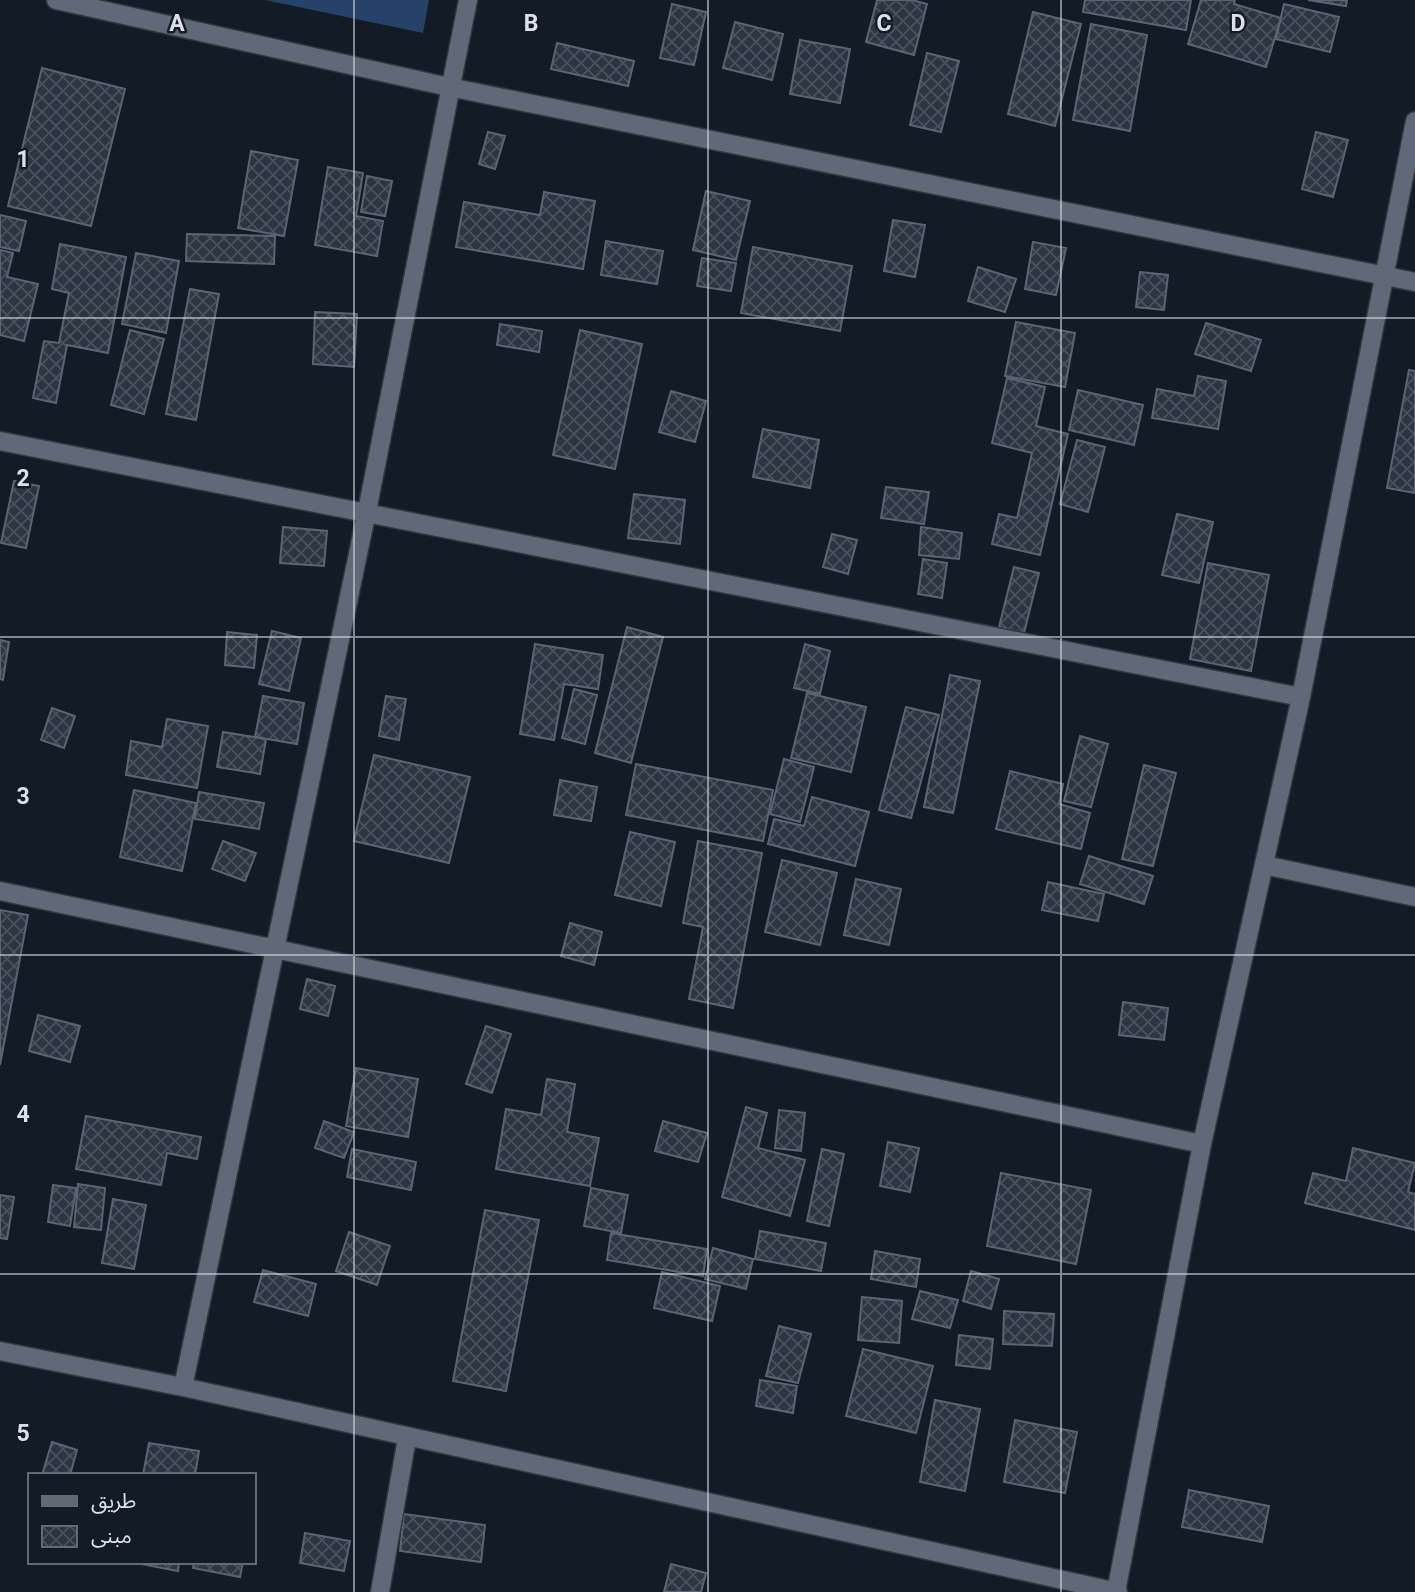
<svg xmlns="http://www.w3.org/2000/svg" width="1415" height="1592" viewBox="0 0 1415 1592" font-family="Roboto,'Noto Sans Arabic',sans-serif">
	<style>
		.green { fill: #274268 }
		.building { fill: url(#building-cross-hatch); stroke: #5b6572; stroke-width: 2 }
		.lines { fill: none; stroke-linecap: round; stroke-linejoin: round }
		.street-casing { stroke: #32363f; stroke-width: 21 }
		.street { stroke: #5f6977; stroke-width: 18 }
		.grid { fill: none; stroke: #dce1e9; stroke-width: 2; stroke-opacity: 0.55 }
		.grid-label { font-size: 23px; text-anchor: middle; font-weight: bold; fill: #dce1e9; stroke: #131b26; stroke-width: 5; stroke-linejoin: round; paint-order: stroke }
	</style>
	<defs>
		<pattern id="building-cross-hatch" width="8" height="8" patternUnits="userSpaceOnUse" patternTransform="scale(1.75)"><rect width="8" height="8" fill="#2c3541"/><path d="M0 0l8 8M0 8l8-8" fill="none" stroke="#4a525c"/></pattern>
	</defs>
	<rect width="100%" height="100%" fill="#131b26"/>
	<path class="green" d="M265 0H429L423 33Z"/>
	<path class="building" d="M877 0H912L927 4 914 55 866 42Z
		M1085 0H1191L1186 30 1083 12Z
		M1201 0H1235L1234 4 1281 18 1266 67 1188 44Z
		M1308 0H1347L1346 6Z
		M672 4 706 12 694 65 660 58Z
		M1284 4 1339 17 1330 52 1276 39Z
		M1033 12 1081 24 1055 126 1008 114Z
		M735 22 783 34 772 80 723 68Z
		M1091 24 1147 35 1130 131 1073 120Z
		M800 40 850 49 840 103 790 94Z
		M557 43 634 61 628 86 551 69Z
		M927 53 959 61 941 132 910 125Z
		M42 68 125 89 91 226 8 206Z
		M488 132 505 136 495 169 479 164Z
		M1316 132 1348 140 1333 197 1302 189Z
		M251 151 298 160 284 236 238 228Z
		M328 167 363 173 356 216 383 221 377 256 315 245Z
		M367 176 392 181 385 216 361 212Z
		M706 191 750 201 736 260 693 250Z
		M544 192 595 201 583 269 456 247 464 202 540 215Z
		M0 215 26 221 19 251 0 247Z
		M893 220 925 225 915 277 884 271Z
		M187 234 275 236 274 264 186 261Z
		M606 241 663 251 657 284 601 275Z
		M1033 242 1066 248 1056 295 1025 289Z
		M60 244 126 257 108 353 67 345 56 403 33 398 44 341 59 343 69 293 52 289Z
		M753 247 852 266 840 331 741 313Z
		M0 250 13 253 7 277 38 284 24 341 0 335Z
		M136 253 179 261 166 333 122 324Z
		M702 258 736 263 731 291 697 286Z
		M978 267 1016 279 1005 312 968 301Z
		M1140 272 1168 275 1164 310 1136 307Z
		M190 289 219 294 196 420 166 414Z
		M315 312 357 314 354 367 313 364Z
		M1016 322 1075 333 1065 387 1005 376Z
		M1206 323 1261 340 1251 371 1195 354Z
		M500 324 542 331 539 352 497 345Z
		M130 330 164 339 144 414 111 405Z
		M580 330 642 344 615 469 553 455Z
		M1409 370 1415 371V493L1387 488Z
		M1198 376 1226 381 1218 429 1152 418 1157 389 1194 396Z
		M1007 378 1045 387 1036 426 1068 434 1040 555 992 544 999 514 1017 518 1032 453 992 443Z
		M1078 390 1143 405 1134 445 1069 430Z
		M671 391 706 401 695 442 659 432Z
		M763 429 819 440 810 488 753 477Z
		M1077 440 1105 447 1088 512 1060 504Z
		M14 481 39 486 26 548 1 543Z
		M886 487 929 492 924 524 881 518Z
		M634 494 685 500 680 544 628 538Z
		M1177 514 1213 522 1199 583 1162 575Z
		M283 527 327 531 324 566 280 563Z
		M921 527 962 533 959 559 919 555Z
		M832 534 857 540 848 574 823 567Z
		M923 559 947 563 942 598 918 594Z
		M1208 563 1269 575 1251 671 1190 659Z
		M1014 567 1039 573 1024 633 999 627Z
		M627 627 663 637 631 763 595 753Z
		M272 631 301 638 289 691 259 684Z
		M227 632 257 635 254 668 225 665Z
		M0 640 9 642 3 680 0 679Z
		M535 644 603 655 598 689 564 684 554 740 520 734Z
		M805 644 830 651 820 694 794 688Z
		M950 675 980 681 953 813 924 807Z
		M574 689 597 695 585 744 562 738Z
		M807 693 866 707 851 772 791 758Z
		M263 696 304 703 297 744 255 737Z
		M386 696 406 699 399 740 379 736Z
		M906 707 939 715 911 818 879 810Z
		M52 708 75 716 64 748 41 740Z
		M167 719 208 726 197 788 126 775 131 741 162 747Z
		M223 732 266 739 260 774 217 767Z
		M1080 736 1108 744 1091 807 1064 801Z
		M374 755 470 777 449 863 354 841Z
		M784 759 814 767 800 822 770 814Z
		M636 764 773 790 763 841 626 815Z
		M1144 765 1176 773 1153 866 1122 859Z
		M1010 771 1063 784 1059 804 1090 813 1081 849 996 829Z
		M560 780 597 787 591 821 554 815Z
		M134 790 196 803 182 871 120 857Z
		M199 792 264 803 259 829 195 819Z
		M812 797 869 812 855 866 768 844 774 819 804 826Z
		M630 832 675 842 661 906 615 895Z
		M223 841 256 853 245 881 212 869Z
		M698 841 762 853 733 1008 689 999 703 927 683 923Z
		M1089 856 1153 876 1144 904 1080 884Z
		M782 860 837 873 820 945 765 932Z
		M856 879 901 889 889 945 844 935Z
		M1048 882 1104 894 1098 921 1042 910Z
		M0 910 28 915 0 1065Z
		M570 923 602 932 594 965 561 956Z
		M307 979 335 986 328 1016 300 1009Z
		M1123 1002 1168 1008 1164 1040 1119 1035Z
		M38 1015 80 1026 70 1062 29 1051Z
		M486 1026 511 1034 492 1093 466 1084Z
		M356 1068 418 1079 408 1137 346 1126Z
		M547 1079 575 1084 567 1132 599 1138 590 1186 496 1169 506 1109 541 1115Z
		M746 1107 767 1113 758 1148 805 1160 790 1216 722 1197Z
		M779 1110 805 1113 801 1151 775 1148Z
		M86 1116 201 1137 197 1159 167 1153 161 1185 76 1169Z
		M324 1121 354 1132 344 1158 315 1148Z
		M663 1121 707 1133 698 1162 655 1151Z
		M888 1142 919 1148 910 1192 880 1186Z
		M1353 1148 1415 1163 1408 1192 1415 1194V1230L1305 1203 1313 1173 1346 1181Z
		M352 1149 416 1162 411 1190 347 1177Z
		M822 1149 844 1154 829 1226 807 1221Z
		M1001 1173 1091 1190 1076 1264 987 1246Z
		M78 1184 105 1188 101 1230 74 1227Z
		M53 1185 76 1188 70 1226 48 1222Z
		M591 1188 628 1195 621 1233 584 1226Z
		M0 1195 14 1197 7 1239 0 1238Z
		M113 1199 146 1205 134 1269 102 1263Z
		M485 1210 539 1220 506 1391 453 1381Z
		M760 1231 826 1243 821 1271 755 1259Z
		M349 1232 390 1246 377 1285 336 1271Z
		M611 1233 707 1249 703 1276 607 1260Z
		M713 1248 753 1259 746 1289 705 1279Z
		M875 1251 920 1259 916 1287 871 1279Z
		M263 1270 316 1284 308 1316 254 1302Z
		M971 1271 999 1279 991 1309 963 1301Z
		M662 1272 720 1286 712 1321 654 1308Z
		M920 1291 958 1300 950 1328 912 1319Z
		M862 1297 902 1301 899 1343 858 1340Z
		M1004 1311 1054 1314 1052 1346 1003 1344Z
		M779 1326 811 1334 798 1383 766 1376Z
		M959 1335 993 1339 990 1369 956 1365Z
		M863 1349 933 1366 916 1433 846 1416Z
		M760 1380 797 1386 793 1413 756 1406Z
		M935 1400 980 1409 965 1491 920 1482Z
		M1015 1420 1077 1432 1065 1493 1004 1482Z
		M52 1442 77 1450 70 1475H42Z
		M149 1443 199 1451 195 1475H143Z
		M1189 1490 1269 1506 1262 1542 1182 1527Z
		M404 1514 485 1525 481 1562 400 1551Z
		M305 1533 350 1541 344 1571 300 1563Z
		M131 1562H179L178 1571Z
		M194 1562H243L240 1577 193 1568Z
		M671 1564 706 1573 701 1592H664Z"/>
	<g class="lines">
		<g class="street-casing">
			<path id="street" d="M56 0 449 87 1415 282
				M0 441 1301 697
				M1264 865 1415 897
				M0 891 1202 1144
				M0 1351 183 1387 1118 1592
				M183 1387 367 511 468 0
				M380 1592 407 1438
				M1116 1592 1202 1144 1301 697 1415 121"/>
		</g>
		<use href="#street" class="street"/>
	</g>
	<path class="grid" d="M354 0V1592M708 0V1592M1061 0V1592M0 318H1415M0 637H1415M0 955H1415M0 1274H1415"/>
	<g class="grid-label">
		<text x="177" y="31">A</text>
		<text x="531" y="31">B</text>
		<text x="884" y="31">C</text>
		<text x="1238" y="31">D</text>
		<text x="23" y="167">1</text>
		<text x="23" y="486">2</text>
		<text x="23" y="804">3</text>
		<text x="23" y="1122">4</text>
		<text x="23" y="1441">5</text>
	</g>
	<rect x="28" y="1473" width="228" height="91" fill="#131b26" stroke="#636a74" stroke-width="2"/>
	<rect x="42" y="1496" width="35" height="10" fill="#5f6977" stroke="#636a74" stroke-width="2"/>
	<text x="91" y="1508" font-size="21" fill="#dce1e9">طريق</text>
	<rect x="42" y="1526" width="35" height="21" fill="url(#building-cross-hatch)" stroke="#636a74" stroke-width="2"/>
	<text x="91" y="1543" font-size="21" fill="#dce1e9">مبنى</text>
</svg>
